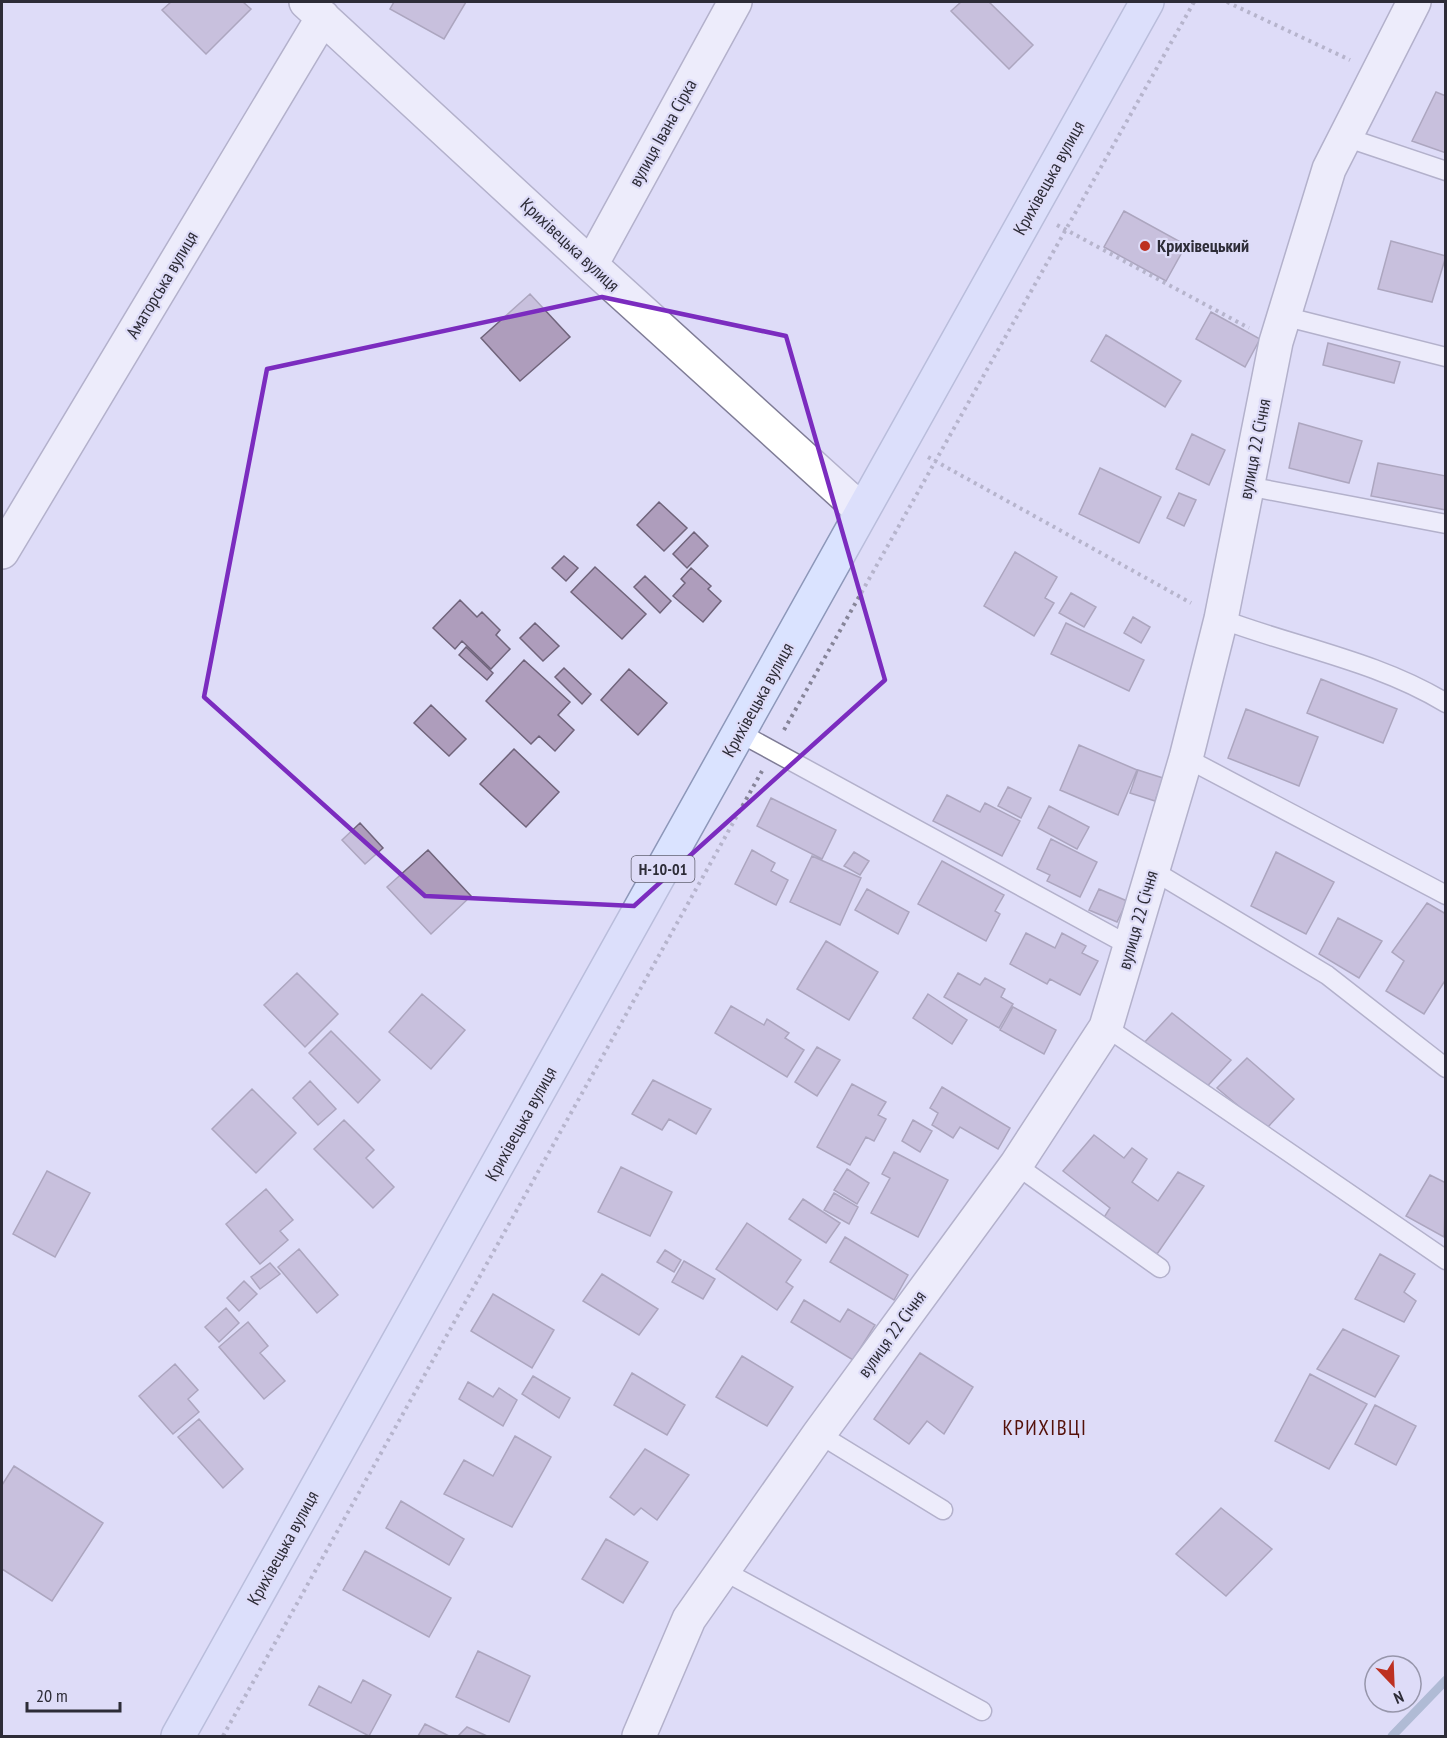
<svg xmlns="http://www.w3.org/2000/svg" width="1447" height="1738" viewBox="0 0 1447 1738" font-family="'PT Sans Narrow',sans-serif">
	<style>
		.lines { fill: none; stroke-linecap: round; stroke-linejoin: round }
		.stream { stroke: #7892ac; stroke-width: 9 }
		.building { fill: #ae9dbc; stroke: #70647b; stroke-width: 1.5 }
		.lane-casing { stroke: #7f7c96; stroke-width: 21 }
		.street-casing { stroke: #7f7c96; stroke-width: 36 }
		.primary-casing { stroke: #8d97b9; stroke-width: 36 }
		.path { stroke: #868498; stroke-width: 4; stroke-dasharray: 3 4.5; stroke-linecap: butt }
		.lane { stroke: #fff; stroke-width: 18 }
		.street { stroke: #fff; stroke-width: 33 }
		.primary { stroke: #dae3ff; stroke-width: 33 }
		.marked { fill: none; stroke: #7b2cbf; stroke-width: 4.5; stroke-linejoin: round }
		.poi-dot { fill: #bd3021; stroke: #dedcf8; stroke-width: 2 }
		.labels { text-anchor: middle; stroke-width: 4.5; stroke-linejoin: round; paint-order: stroke }
		.shield { fill: #dedcf8; stroke: #626171; stroke-width: 1.5 }
		.shield-label { font-size: 16px; font-weight: bold; fill: #2d2c37 }
		.street-label { font-size: 18px; fill: #2d2c37; stroke: #dedcf8 }
		.poi-label { font-size: 18px; font-weight: bold; fill: #2d2c37; stroke: #dedcf8; text-anchor: start }
		.quarter-label { font-size: 21px; letter-spacing: 1.5px; fill: #541009; stroke: #dedcf8 }
	</style>
	<rect width="100%" height="100%" fill="#dedcf8"/>
	<g class="lines">
		<path class="stream" d="M1392 1736 1446 1680"/>
	</g>
	<path class="building" d="M171 2H243L251 9 206 54 162 10Z
		M394 2H466L444 39 390 9Z
		M961 2H989L1033 45 1009 69 951 11Z
		M1436 92 1446 96V153L1412 141Z
		M1124 211 1186 245 1166 281 1104 247Z
		M1391 241 1446 256 1432 302 1378 289Z
		M530 294 570 337 520 381 481 338Z
		M1211 312 1260 339 1245 367 1196 339Z
		M1106 335 1181 381 1165 407 1091 361Z
		M1328 343 1400 362 1394 383 1323 365Z
		M1299 423 1362 441 1349 483 1289 468Z
		M1192 434 1225 450 1209 485 1176 469Z
		M1378 463 1446 476V510L1371 496Z
		M1100 468 1161 497 1139 543 1079 514Z
		M1179 493 1196 500 1184 526 1167 518Z
		M659 502 687 528 664 551 637 525Z
		M694 532 708 546 687 568 673 554Z
		M1015 552 1057 577 1045 598 1054 603 1034 636 984 606Z
		M564 556 578 568 566 581 552 568Z
		M595 567 646 614 622 639 571 592Z
		M691 568 711 586 708 589 721 601 703 622 673 596 685 583 681 579Z
		M645 576 671 601 660 613 634 587Z
		M1071 593 1096 607 1084 627 1059 613Z
		M460 600 477 617 482 612 500 630 496 635 510 649 491 669 462 641 455 649 433 628Z
		M1133 617 1150 627 1141 643 1124 633Z
		M535 623 559 646 543 661 520 638Z
		M1066 623 1144 660 1129 691 1051 654Z
		M466 647 493 673 487 680 459 655Z
		M524 660 570 702 558 715 574 730 555 751 539 736 531 744 486 701Z
		M564 668 591 694 582 704 555 677Z
		M629 669 667 703 638 735 601 700Z
		M1321 679 1397 709 1383 743 1307 713Z
		M431 705 466 739 449 756 414 723Z
		M1246 709 1318 737 1299 786 1228 758Z
		M1079 745 1137 770 1118 815 1060 790Z
		M514 749 559 792 526 827 480 784Z
		M1138 770 1163 778 1155 801 1130 793Z
		M1008 787 1031 798 1021 818 998 806Z
		M947 795 980 812 985 803 1020 821 1002 856 933 821Z
		M771 798 836 830 822 859 757 826Z
		M1049 806 1089 827 1077 849 1038 828Z
		M360 823 383 848 365 864 342 840Z
		M1051 839 1097 862 1080 897 1047 881 1050 875 1037 869Z
		M428 850 471 896 431 934 387 887Z
		M752 850 775 863 771 871 788 880 776 905 735 884Z
		M854 852 869 861 860 875 844 866Z
		M1276 852 1334 882 1306 934 1251 906Z
		M812 856 861 878 840 925 790 902Z
		M942 861 1004 895 995 911 1000 914 986 941 918 904Z
		M867 889 909 912 898 934 855 910Z
		M1099 889 1127 901 1117 922 1089 910Z
		M1427 903 1446 914V979L1424 1014 1386 991 1404 961 1392 952Z
		M1338 918 1382 941 1359 978 1319 954Z
		M1026 933 1055 948 1062 933 1086 946 1082 953 1098 961 1080 995 1050 979 1047 984 1010 964Z
		M826 941 878 972 849 1020 797 989Z
		M297 973 338 1014 305 1047 264 1005Z
		M958 973 980 985 985 978 1005 989 1001 997 1013 1004 999 1028 944 997Z
		M422 994 465 1030 431 1069 389 1032Z
		M928 994 967 1020 952 1044 913 1018Z
		M731 1006 764 1025 767 1019 789 1033 785 1038 804 1050 787 1077 715 1033Z
		M1013 1007 1056 1030 1044 1054 1000 1030Z
		M1172 1013 1231 1060 1202 1092 1143 1044Z
		M331 1031 380 1080 358 1103 309 1053Z
		M817 1047 840 1060 817 1096 795 1082Z
		M1247 1058 1294 1099 1266 1129 1217 1088Z
		M653 1080 711 1109 696 1134 669 1119 662 1130 632 1114Z
		M310 1081 336 1109 318 1125 293 1098Z
		M852 1084 886 1102 878 1115 886 1119 874 1141 866 1137 850 1165 817 1147Z
		M942 1087 1010 1128 998 1149 960 1127 953 1138 932 1125 938 1113 930 1108Z
		M252 1089 296 1133 256 1173 212 1129Z
		M344 1120 374 1150 366 1158 394 1187 373 1208 314 1149Z
		M913 1120 932 1131 920 1152 902 1141Z
		M1094 1135 1124 1158 1132 1148 1147 1159 1132 1182 1158 1201 1178 1172 1204 1186 1157 1254 1103 1219 1110 1208 1063 1171Z
		M894 1152 948 1180 918 1237 871 1213 890 1178 882 1174Z
		M621 1167 672 1192 650 1236 598 1212Z
		M847 1169 869 1183 857 1204 834 1190Z
		M47 1171 90 1193 55 1257 13 1234Z
		M1430 1175 1446 1183 1444 1237 1406 1216Z
		M266 1189 293 1220 280 1231 288 1240 260 1264 226 1224Z
		M834 1193 858 1207 849 1224 824 1210Z
		M803 1199 840 1223 826 1243 789 1219Z
		M747 1223 801 1260 786 1282 793 1287 777 1310 716 1269Z
		M845 1237 908 1275 894 1300 830 1262Z
		M299 1249 338 1295 317 1313 278 1267Z
		M665 1250 681 1260 674 1272 657 1262Z
		M1380 1254 1415 1274 1404 1292 1416 1301 1404 1322 1355 1299Z
		M684 1261 715 1279 703 1299 672 1282Z
		M270 1263 280 1274 260 1289 251 1277Z
		M602 1274 658 1309 639 1335 583 1301Z
		M244 1281 257 1294 239 1311 227 1298Z
		M493 1294 554 1330 532 1368 471 1331Z
		M804 1300 840 1322 848 1309 875 1325 853 1360 791 1322Z
		M226 1308 239 1323 219 1342 205 1327Z
		M248 1322 268 1346 260 1353 285 1381 264 1399 219 1347Z
		M1343 1329 1399 1356 1375 1397 1317 1369Z
		M920 1353 973 1387 944 1434 927 1421 909 1444 874 1419Z
		M742 1356 793 1387 767 1426 716 1397Z
		M175 1364 198 1390 188 1399 199 1412 173 1434 139 1396Z
		M632 1373 685 1405 667 1435 614 1405Z
		M1310 1374 1367 1404 1329 1469 1275 1441Z
		M533 1376 570 1398 559 1418 522 1394Z
		M468 1382 493 1397 499 1388 517 1400 503 1426 459 1399Z
		M1375 1405 1416 1426 1396 1465 1355 1444Z
		M199 1419 243 1469 223 1488 178 1437Z
		M515 1436 551 1457 512 1527 444 1494 464 1460 493 1476Z
		M645 1449 689 1475 657 1520 641 1508 634 1515 610 1497Z
		M14 1466 103 1523 52 1601 2 1569V1485Z
		M401 1501 464 1539 449 1565 386 1528Z
		M1221 1508 1272 1549 1226 1596 1176 1554Z
		M606 1539 648 1562 623 1603 582 1579Z
		M365 1551 451 1598 429 1637 343 1590Z
		M478 1651 530 1676 509 1722 456 1697Z
		M363 1680 391 1695 369 1736 309 1705 319 1686 351 1703Z
		M425 1724 449 1736H418Z
		M467 1727 487 1736H458Z"/>
	<g class="lines">
		<g class="lane-casing">
			<path id="lane" d="M1345 137 1446 171
				M1283 316 1446 357
				M1247 486 1446 524
				M1221 619C1295 647 1377 661 1446 703
				M740 733 1130 946
				M1186 758 1446 895
				M1152 870 1327 975 1446 1068
				M1106 1027 1446 1260
				M1016 1165 1160 1268
				M819 1434 943 1510
				M722 1570 982 1711"/>
		</g>
		<g class="street-casing">
			<path id="street" d="M306 2 591 265 862 511
				M591 265 735 2
				M2 552 323 17
				M639 1736 689 1619 819 1434 1016 1165 1106 1027 1186 758 1221 619 1276 342 1329 169 1414 2"/>
		</g>
		<g class="primary-casing">
			<path id="primary" d="M178 1736 1147 2"/>
		</g>
		<path class="path" d="M1227 2 1350 60
			M1057 225 1249 328
			M928 457 1191 603
			M784 730 1194 2
			M223 1736 762 771"/>
		<use href="#lane" class="lane"/>
		<use href="#street" class="street"/>
		<use href="#primary" class="primary"/>
	</g>
	<path d="M0 0H1447V1738H0ZM602 297 786 336 885 680 634 906 425 896 204 697 267 369Z" fill="#dedcf8" fill-opacity=".55" fill-rule="evenodd"/>
	<path class="marked" d="M602 297 786 336 885 680 634 906 425 896 204 697 267 369Z"/>
	<circle class="poi-dot" cx="1145" cy="246" r="6"/>
	<g class="labels">
		<rect class="shield" x="631.5" y="856" width="63" height="26" rx="4.5"/>
		<g class="shield-label">
			<text x="663" y="875">Н-10-01</text>
		</g>
		<g class="street-label">
			<text transform="translate(663 133) rotate(-61)" y="6">вулиця Івана Сірка</text>
			<text transform="translate(1049 178) rotate(-61)" y="6">Крихівецька вулиця</text>
			<text transform="translate(570 245) rotate(43)" y="6">Крихівецька вулиця</text>
			<text transform="translate(162 285) rotate(-59)" y="6">Аматорська вулиця</text>
			<text transform="translate(1255 449) rotate(-79)" y="6">вулиця 22 Січня</text>
			<text transform="translate(758 700) rotate(-61)" y="6">Крихівецька вулиця</text>
			<text transform="translate(1138 920) rotate(-74)" y="6">вулиця 22 Січня</text>
			<text transform="translate(521 1124) rotate(-61)" y="6">Крихівецька вулиця</text>
			<text transform="translate(892 1334) rotate(-54)" y="6">вулиця 22 Січня</text>
			<text transform="translate(283 1548) rotate(-61)" y="6">Крихівецька вулиця</text>
		</g>
		<g class="poi-label">
			<text x="1157" y="252">Крихівецький</text>
		</g>
		<g class="quarter-label">
			<text x="1045" y="1435">КРИХІВЦІ</text>
		</g>
	</g>
	<rect width="1447" height="1738" fill="none" stroke="#2d2c37" stroke-width="6"/>
	<g transform="translate(1393 1684) rotate(157)"><circle r="28" fill="#dedcf8" stroke="#9796ab" stroke-width="1.5"/>
	<path d="M0-4.5L10 22L0 15L-10 22Z" fill="#bd3021"/>
	<text y="-9" font-size="16" font-weight="bold" text-anchor="middle" fill="#2d2c37">N</text>
	</g>
	<path d="M27 1702v9h93v-9" fill="none" stroke="#2d2c37" stroke-width="3"/>
	<text x="36" y="1702" font-size="18" fill="#2d2c37" stroke="#dedcf8" stroke-width="4.5" paint-order="stroke">20 m</text>
</svg>
